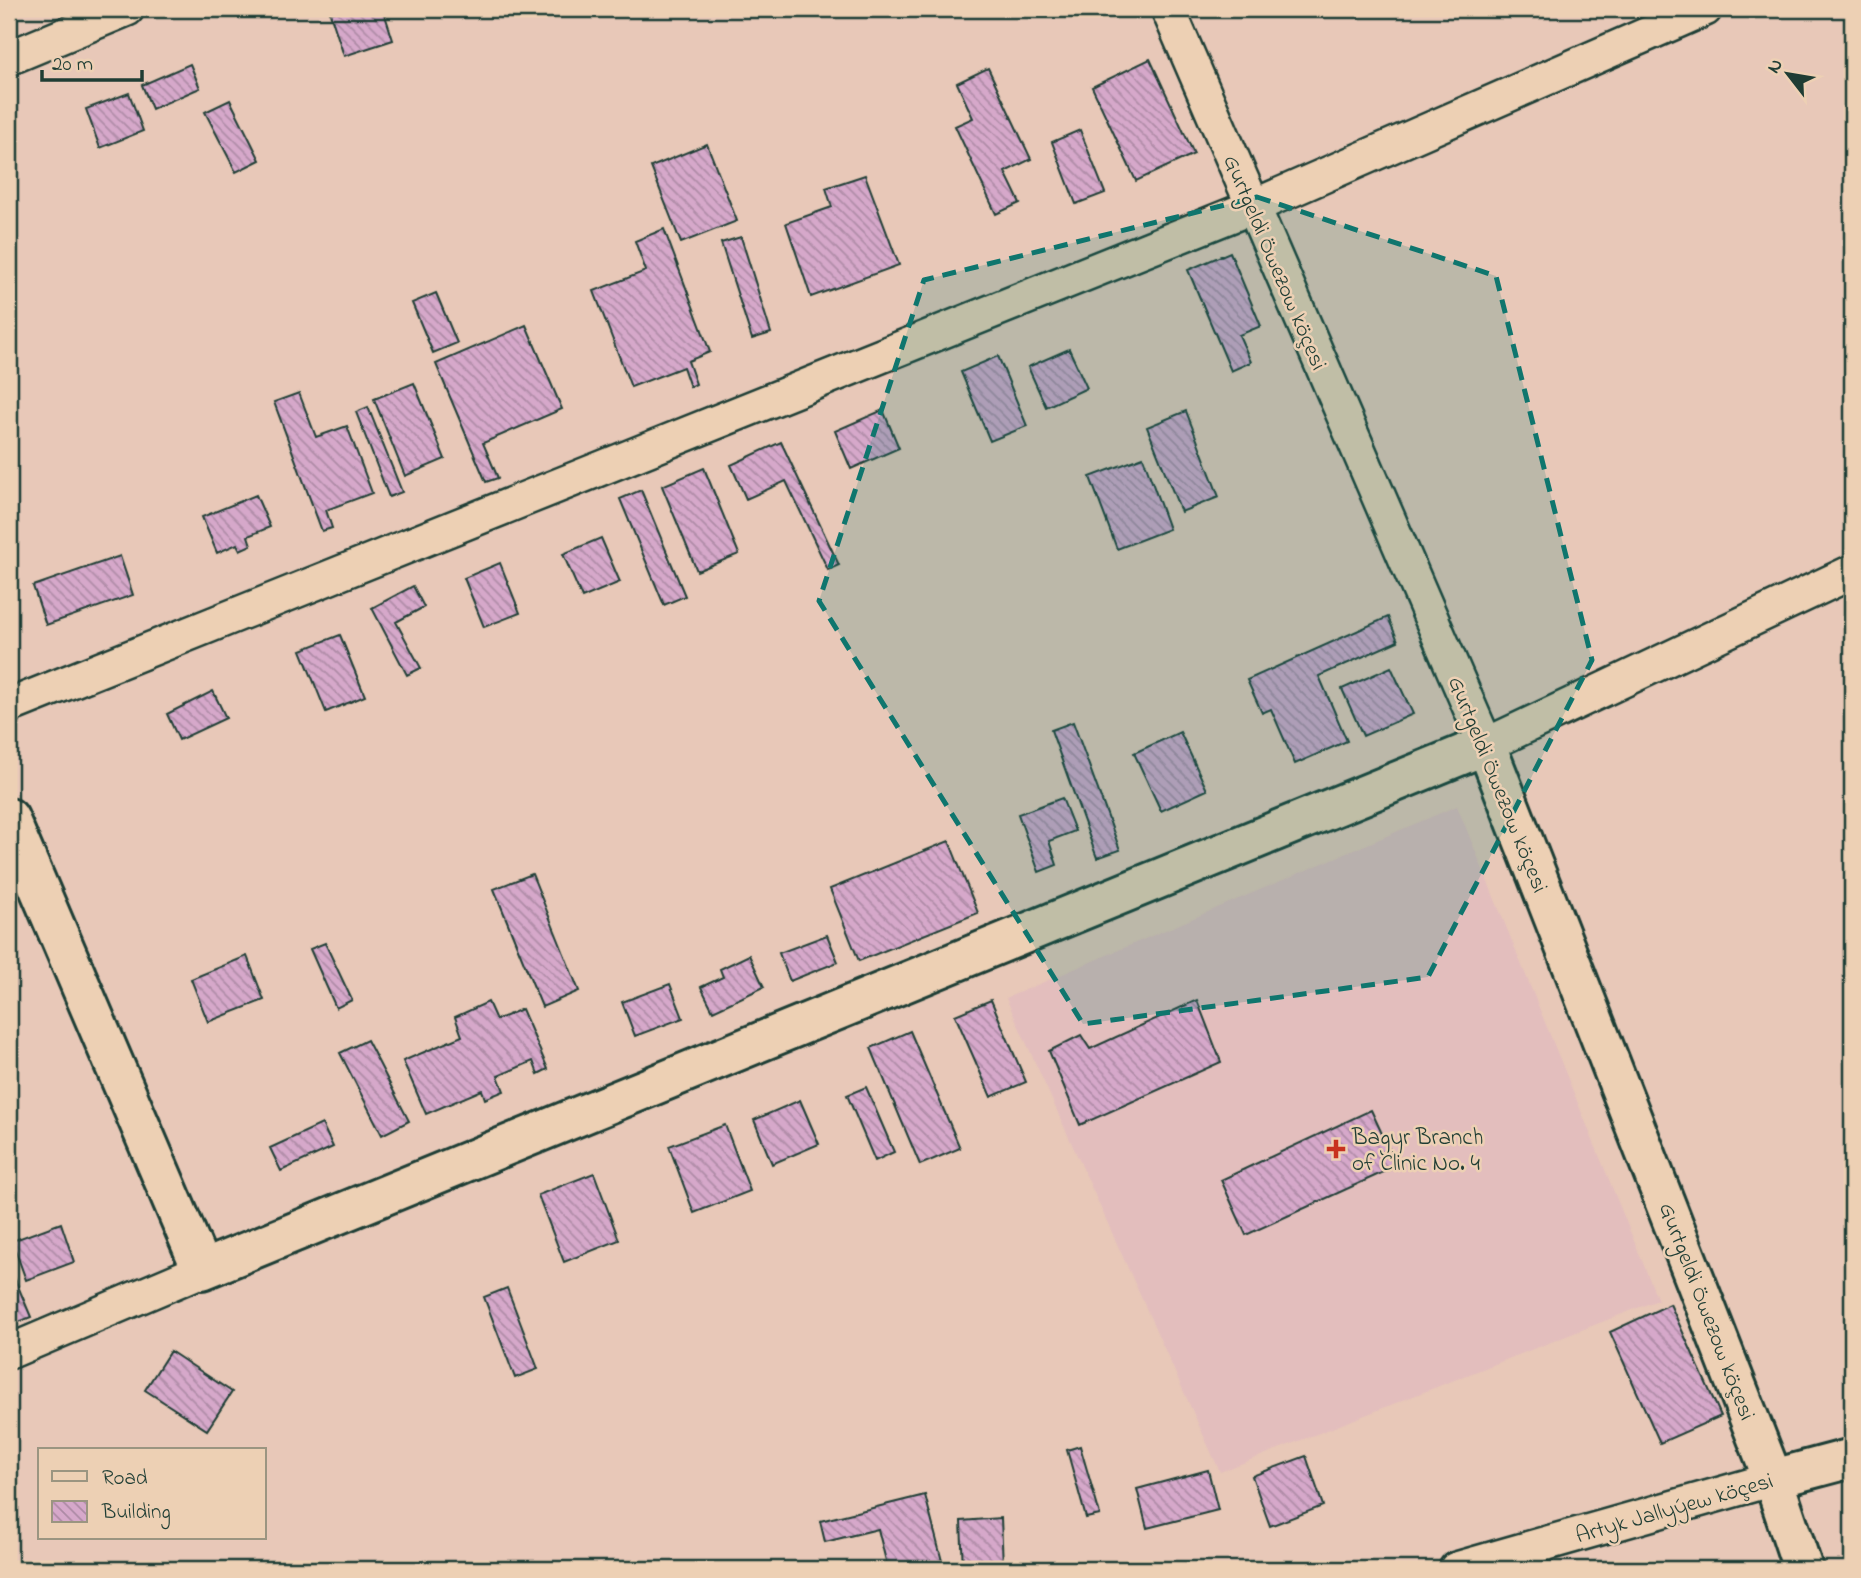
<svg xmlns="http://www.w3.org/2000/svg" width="1861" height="1578" viewBox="0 0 1861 1578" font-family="'Indie Flower',sans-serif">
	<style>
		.built { fill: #e3bebd }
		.building { fill: url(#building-back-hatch); stroke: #1f3d34; stroke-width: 2 }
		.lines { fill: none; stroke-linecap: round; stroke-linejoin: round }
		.street-casing { stroke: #1f3d34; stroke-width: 38 }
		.secondary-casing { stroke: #1f3d34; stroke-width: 44 }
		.street { stroke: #edd0b4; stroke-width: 33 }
		.secondary { stroke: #edd0b4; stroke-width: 38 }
		.marked { fill: #0f766e; fill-opacity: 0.2; stroke: #0f766e; stroke-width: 5; stroke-dasharray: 14 9; stroke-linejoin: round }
		.poi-dot { fill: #c8321e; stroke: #edd0b4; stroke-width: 2.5 }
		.labels { text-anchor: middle; stroke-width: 5; stroke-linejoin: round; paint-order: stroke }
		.street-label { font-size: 23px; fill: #1f3d34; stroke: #edd0b4 }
		.poi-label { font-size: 23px; fill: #1f3d34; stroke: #edd0b4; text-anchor: start }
	</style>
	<defs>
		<pattern id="building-back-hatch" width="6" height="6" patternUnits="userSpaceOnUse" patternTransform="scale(1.75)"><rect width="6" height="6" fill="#d6a8ca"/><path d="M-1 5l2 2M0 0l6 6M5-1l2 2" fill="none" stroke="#ad8aa5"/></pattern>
	</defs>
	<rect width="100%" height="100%" fill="#e8c8b8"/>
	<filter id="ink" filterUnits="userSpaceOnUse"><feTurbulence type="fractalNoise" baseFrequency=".0143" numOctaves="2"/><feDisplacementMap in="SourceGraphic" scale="14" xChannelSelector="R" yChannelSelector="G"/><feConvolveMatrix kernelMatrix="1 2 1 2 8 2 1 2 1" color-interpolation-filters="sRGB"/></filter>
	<g filter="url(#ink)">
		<path class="built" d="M1457 806 1658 1300 1220 1472 1006 998Z"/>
		<path class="building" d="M343 9H383L393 40 344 56 330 13Z
			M1150 59 1194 154 1136 181 1092 87Z
			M190 64 200 88 152 109 142 85Z
			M988 68 1031 159 1005 172 1020 203 996 214 955 126 973 118 957 83Z
			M129 93 143 131 100 148 86 109Z
			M230 100 260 160 236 172 205 112Z
			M1080 130 1105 193 1076 204 1052 142Z
			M707 144 737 221 681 243 651 167Z
			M865 175 899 265 811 297 786 223 832 207 826 188Z
			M664 229 710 352 688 361 696 384 690 387 683 367 631 387 594 291 646 271 635 241Z
			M741 237 771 333 752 339 721 243Z
			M1230 252 1261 326 1239 335 1251 362 1231 371 1188 270Z
			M436 293 457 343 433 353 412 303Z
			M526 325 562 409 483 443 498 478 486 482 436 364Z
			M1069 349 1087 388 1046 407 1028 367Z
			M998 356 1027 426 990 441 961 372Z
			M414 383 445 459 405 476 374 399Z
			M299 393 316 437 347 426 372 493 326 510 332 528 322 531 274 402Z
			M368 407 402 492 389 497 356 412Z
			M883 410 899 448 851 469 835 431Z
			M1186 411 1219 497 1181 512 1147 427Z
			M781 442 839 565 828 570 786 481 746 499 731 465Z
			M1143 457 1169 529 1117 549 1090 477Z
			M704 468 739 554 697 571 662 486Z
			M641 490 685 596 664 605 620 499Z
			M256 495 270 527 248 536 251 545 240 550 237 544 217 553 202 517Z
			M601 538 620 582 582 598 563 554Z
			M120 556 133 595 46 625 33 586Z
			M500 563 520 613 484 627 464 578Z
			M413 586 424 607 396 622 421 668 407 675 372 608Z
			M1388 617 1398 641 1319 676 1347 741 1295 764 1271 709 1262 713 1247 680Z
			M340 635 365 696 326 712 301 650Z
			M1391 667 1413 714 1363 736 1342 689Z
			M213 691 226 718 179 740 167 714Z
			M1073 722 1120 850 1097 858 1051 730Z
			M1180 732 1207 790 1161 811 1134 753Z
			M1062 798 1075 831 1049 841 1057 865 1039 872 1018 814Z
			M949 841 978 913 859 961 830 889Z
			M532 874 579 991 542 1007 494 889Z
			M827 935 838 962 790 981 779 953Z
			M325 943 352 1000 336 1008 310 949Z
			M749 955 764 987 713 1011 701 987 723 977 720 969Z
			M247 956 264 1000 208 1022 191 979Z
			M670 984 683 1018 635 1036 622 1002Z
			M991 1000 1026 1082 991 1097 955 1015Z
			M1197 1000 1221 1062 1080 1125 1049 1051 1081 1035 1090 1049Z
			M488 1002 496 1020 522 1009 548 1069 538 1074 533 1061 498 1076 504 1091 485 1099 482 1090 426 1114 403 1061 462 1036 455 1017Z
			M910 1031 960 1148 920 1165 871 1048Z
			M367 1040 409 1121 382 1135 340 1053Z
			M866 1087 894 1152 875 1161 847 1095Z
			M800 1100 819 1144 772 1164 754 1120Z
			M1371 1110 1397 1166 1246 1235 1221 1180Z
			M322 1124 333 1147 281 1171 270 1148Z
			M725 1125 750 1191 694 1213 669 1146Z
			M594 1173 619 1240 564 1262 538 1195Z
			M61 1223 74 1262 26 1280 12 1241Z
			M9 1265 31 1317 9 1326Z
			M507 1288 538 1369 515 1378 484 1297Z
			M1670 1304 1721 1416 1660 1443 1610 1332Z
			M170 1351 232 1392 207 1430 145 1390Z
			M1080 1446 1100 1515 1086 1518 1067 1450Z
			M1306 1456 1323 1506 1270 1526 1252 1476Z
			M1208 1470 1218 1510 1147 1528 1137 1489Z
			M925 1495 944 1569H888L878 1529 825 1542 820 1521Z
			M1001 1518 1003 1566 963 1569 961 1521Z"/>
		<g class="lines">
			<g class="street-casing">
				<path id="street" d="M1168 9 1486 745 1852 572
					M9 58 127 9
					M9 706 1252 207 1705 9
					M9 1352 202 1270
					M1456 1569 1773 1479"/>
			</g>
			<g class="secondary-casing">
				<path id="secondary" d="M9 818 202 1270 1486 745 1773 1479 1803 1569
					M1773 1479 1852 1458"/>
			</g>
			<use href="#street" class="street"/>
			<use href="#secondary" class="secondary"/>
		</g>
	</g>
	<path class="marked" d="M1257 197 1496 276 1592 660 1428 977 1083 1024 819 601 924 280Z"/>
	<path class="poi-dot" d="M1332.5 1138.5h7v7h7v7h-7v7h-7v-7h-7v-7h7z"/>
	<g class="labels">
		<g class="street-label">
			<text transform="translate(1276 262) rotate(67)" y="8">Gurtgeldi Öwezow köçesi</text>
			<text transform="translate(1499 784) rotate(68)" y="8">Gurtgeldi Öwezow köçesi</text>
			<text transform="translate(1708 1311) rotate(69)" y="8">Gurtgeldi Öwezow köçesi</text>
			<text transform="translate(1674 1507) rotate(-16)" y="8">Artyk Jallyýew köçesi</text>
		</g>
		<g class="poi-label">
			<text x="1352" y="1144">Bagyr Branch<tspan x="1352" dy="26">of Clinic No. 4</tspan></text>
		</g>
	</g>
	<rect width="1861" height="1578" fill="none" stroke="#edd0b4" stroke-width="35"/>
	<rect x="18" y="18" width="1826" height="1543" fill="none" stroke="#1f3d34" stroke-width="2.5" filter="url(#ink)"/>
	<rect x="38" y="1448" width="228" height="91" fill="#edd0b4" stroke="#9b9581" stroke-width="2"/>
	<rect x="52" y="1471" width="35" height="10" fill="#edd0b4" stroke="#9b9581" stroke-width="2"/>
	<text x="102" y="1484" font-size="21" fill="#1f3d34">Road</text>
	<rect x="52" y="1501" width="35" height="21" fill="url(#building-back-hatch)" stroke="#9b9581" stroke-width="2"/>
	<text x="102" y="1518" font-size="21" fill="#1f3d34">Building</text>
	<g transform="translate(1788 74) rotate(301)" stroke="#edd0b4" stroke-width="5" paint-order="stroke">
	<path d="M0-5L12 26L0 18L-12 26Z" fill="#1f3d34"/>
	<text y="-10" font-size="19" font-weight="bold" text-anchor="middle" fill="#1f3d34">N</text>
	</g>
	<path d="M42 70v10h100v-10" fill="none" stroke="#1f3d34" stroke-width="3.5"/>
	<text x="52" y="70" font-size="21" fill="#1f3d34" stroke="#edd0b4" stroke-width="5" paint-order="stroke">20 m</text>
</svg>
